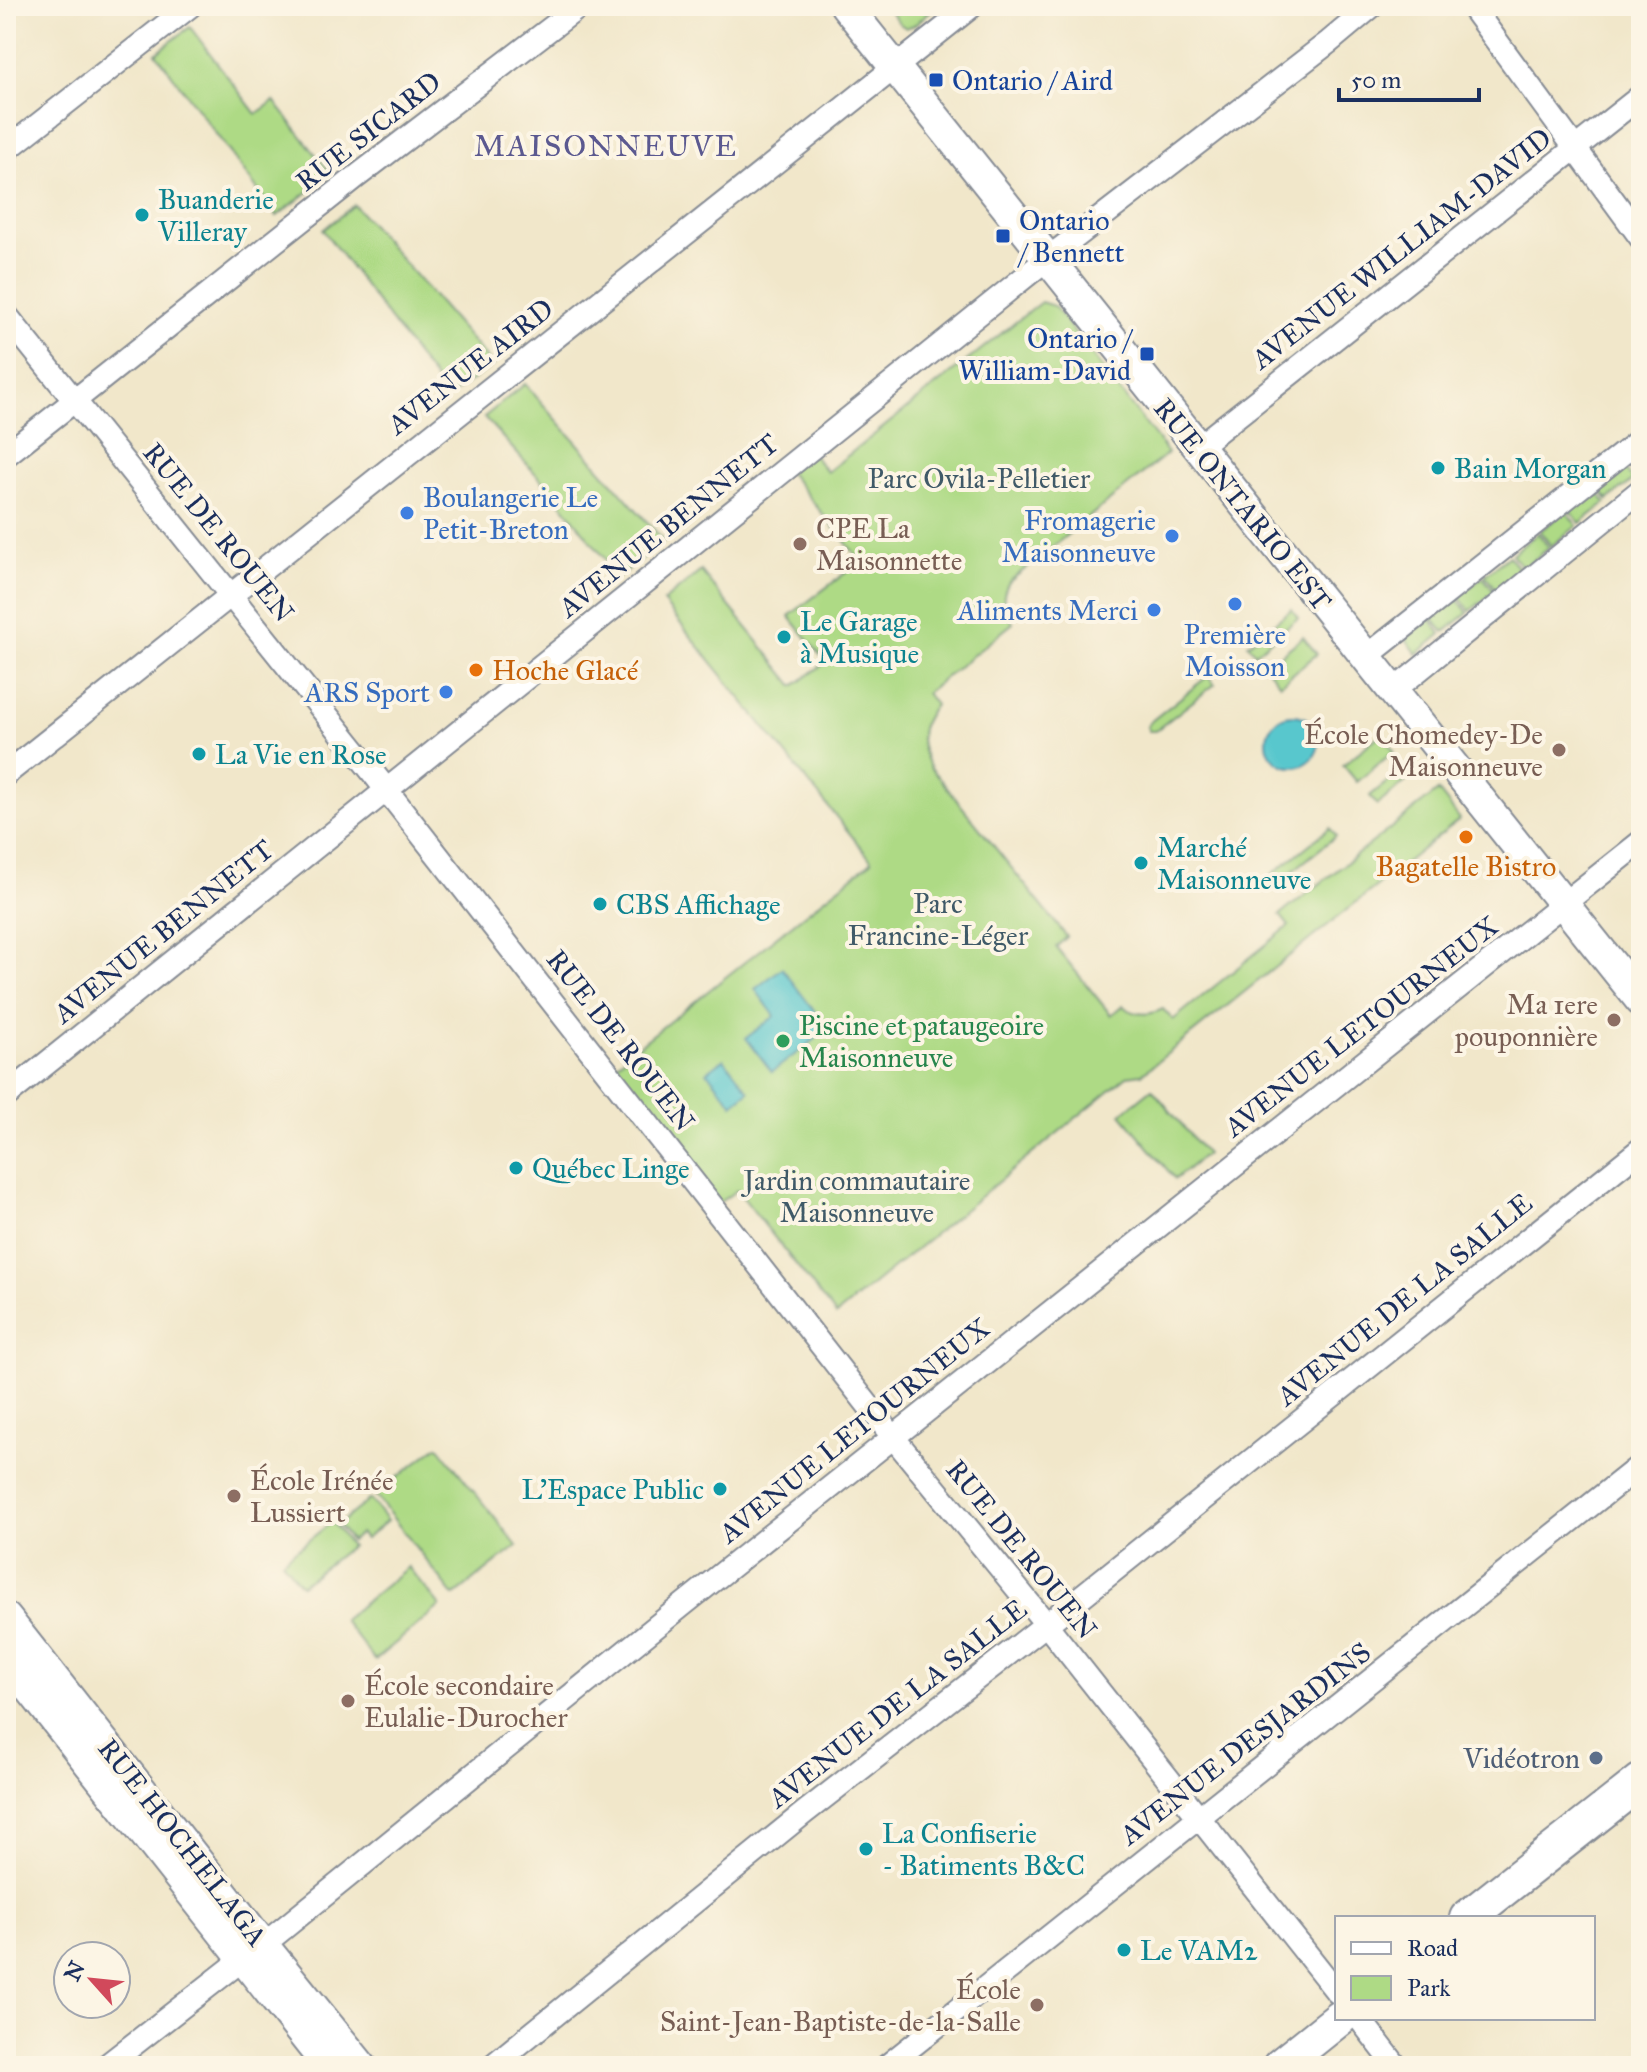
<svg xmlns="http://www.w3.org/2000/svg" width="1647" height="2072" viewBox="0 0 1647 2072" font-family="'IM FELL Great Primer',serif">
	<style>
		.green { fill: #aeda85; stroke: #648472; stroke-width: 2 }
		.water { fill: #59c7cd; stroke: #3a7b96; stroke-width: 2 }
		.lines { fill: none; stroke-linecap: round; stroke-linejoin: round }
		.street-casing { stroke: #868b94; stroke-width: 26 }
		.secondary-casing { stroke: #868b94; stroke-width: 34 }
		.primary-casing { stroke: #868b94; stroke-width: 38 }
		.street { stroke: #fff; stroke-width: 22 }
		.secondary { stroke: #fff; stroke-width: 30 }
		.primary { stroke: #fff; stroke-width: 34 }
		.transit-dot { fill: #1a4fb4; stroke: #fcf5e5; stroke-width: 3 }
		.culture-dot { fill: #0f9aa8; stroke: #fcf5e5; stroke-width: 3 }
		.shop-dot { fill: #3f7fe0; stroke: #fcf5e5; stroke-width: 3 }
		.education-dot { fill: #8d6e63; stroke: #fcf5e5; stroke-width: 3 }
		.food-dot { fill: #e8710a; stroke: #fcf5e5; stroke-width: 3 }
		.leisure-dot { fill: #2e9e5b; stroke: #fcf5e5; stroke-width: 3 }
		.service-dot { fill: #5c6f8a; stroke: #fcf5e5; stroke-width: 3 }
		.labels { text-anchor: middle; stroke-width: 8; stroke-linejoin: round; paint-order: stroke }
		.transit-label { font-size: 28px; fill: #164399; stroke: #fcf5e5; text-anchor: start }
		.street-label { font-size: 28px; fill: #1b2f5e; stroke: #fcf5e5 }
		.culture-label { font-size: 28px; fill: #0d838f; stroke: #fcf5e5; text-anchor: start }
		.park-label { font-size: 28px; fill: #405a68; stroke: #fcf5e5 }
		.shop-label { font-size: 28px; fill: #366cbe; stroke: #fcf5e5; text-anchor: end }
		.education-label { font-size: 28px; fill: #785e54; stroke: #fcf5e5; text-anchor: start }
		.food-label { font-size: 28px; fill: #c56008; stroke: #fcf5e5; text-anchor: start }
		.leisure-label { font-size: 28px; fill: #27864d; stroke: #fcf5e5; text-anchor: start }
		.service-label { font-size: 28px; fill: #4e5e75; stroke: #fcf5e5; text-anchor: end }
		.neighbourhood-label { font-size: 30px; letter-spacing: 2px; fill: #5b5990; stroke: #fcf5e5 }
	</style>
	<rect width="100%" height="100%" fill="#fcf5e5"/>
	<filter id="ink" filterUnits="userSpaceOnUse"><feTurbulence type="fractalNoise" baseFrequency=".0125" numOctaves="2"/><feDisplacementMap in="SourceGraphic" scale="16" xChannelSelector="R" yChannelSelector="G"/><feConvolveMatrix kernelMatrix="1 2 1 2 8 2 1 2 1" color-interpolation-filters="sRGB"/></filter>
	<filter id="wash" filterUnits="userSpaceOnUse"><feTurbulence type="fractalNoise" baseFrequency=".006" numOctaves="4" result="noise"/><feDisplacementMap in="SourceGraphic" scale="32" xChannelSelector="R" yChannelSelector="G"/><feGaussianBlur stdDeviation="1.8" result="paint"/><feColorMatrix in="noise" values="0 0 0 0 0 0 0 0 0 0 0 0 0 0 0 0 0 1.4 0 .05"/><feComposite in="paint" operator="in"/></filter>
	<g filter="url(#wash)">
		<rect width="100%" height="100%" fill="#f1e7ca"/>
		<path class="green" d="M886 6H937L914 25 906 28 900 24Z
			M190 27 256 114 274 101 331 174 277 216 156 53Z
			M354 205 493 365 448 397 323 230Z
			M1041 302 1054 306 1168 453 1009 582C1000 597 1003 609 1013 623L926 693 935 705C917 725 917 746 931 768L1067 937 1056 947 1111 1015 1123 1006C1136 1016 1149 1016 1163 1009L1173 1020 1289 926 1280 915 1438 791 1460 819 1142 1074 1127 1076 836 1315 737 1190 713 1207 607 1071 872 861 663 602 701 571 794 686 826 662 789 616 861 561 786 469 809 450 827 472Z
			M525 384 664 541 619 577 555 495 484 417Z
			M1622 465 1633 480 1608 500 1596 486Z
			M1594 488 1606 503 1580 523 1568 508Z
			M1566 511 1577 526 1551 546 1540 531Z
			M1538 533 1549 548 1523 568 1512 554Z
			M1509 556 1520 571 1496 590 1485 575Z
			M1483 577 1494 592 1470 611 1458 596Z
			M1456 598 1468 613 1444 632 1432 618Z
			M1292 609 1298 618 1255 653 1248 644Z
			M1430 619 1441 634 1417 654 1406 639Z
			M1303 637 1317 654 1280 684 1266 667Z
			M1208 676 1215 684 1155 731H1149L1147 727 1149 723Z
			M1381 734 1394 751 1357 782 1343 765Z
			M1413 761 1420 770 1377 805 1370 796Z
			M1330 828 1336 836 1278 883 1273 885 1269 880 1271 875Z
			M1152 1089 1206 1154 1175 1179 1121 1114Z
			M438 1446 517 1546 454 1596 375 1495Z
			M370 1499 387 1521 365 1539 360 1533 351 1541 338 1525Z
			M332 1522 351 1546 301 1585 282 1561Z
			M408 1567 440 1606 375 1660 343 1620Z"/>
		<path class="water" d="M1267 741a26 26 0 1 1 52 0a26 26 0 1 1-52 0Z
			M782 968 828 1029 772 1072 746 1038 775 1016 755 989Z
			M724 1059 749 1091 733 1104 707 1072Z"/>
	</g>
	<g filter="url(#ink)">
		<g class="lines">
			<g class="street-casing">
				<path id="street" d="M1471 6 1641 238
					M6 150 190 6
					M6 315 374 774 893 1437 1038 1614 1337 1992
					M1198 447 1641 96
					M6 455 356 177 580 6
					M1366 657 1641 439
					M1393 691 1641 490
					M6 774 972 6
					M6 1096 1047 259 1329 42 1372 6
					M1359 2018 1396 2066
					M106 2066 243 1959 263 1945 684 1604 1641 842
					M492 2066 804 1813 1067 1608 1641 1149
					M887 2066 1641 1465"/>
			</g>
			<g class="secondary-casing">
				<path id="secondary" d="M846 6 1641 1001
					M6 1618 271 1955 361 2066
					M6 1658 328 2066"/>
			</g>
			<g class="primary-casing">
				<path id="primary" d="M1467 1918 1641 1781
					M1280 2066 1340 2018"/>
			</g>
			<use href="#street" class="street"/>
			<use href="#secondary" class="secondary"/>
			<use href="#primary" class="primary"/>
		</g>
	</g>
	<g class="transit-dot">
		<rect x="928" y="72" width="16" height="16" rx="4"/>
		<rect x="995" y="228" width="16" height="16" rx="4"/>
		<rect x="1139" y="346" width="16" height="16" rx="4"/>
	</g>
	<g class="culture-dot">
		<circle cx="142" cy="215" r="8"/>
		<circle cx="1438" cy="468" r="8"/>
		<circle cx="784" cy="637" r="8"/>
		<circle cx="199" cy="754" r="8"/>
		<circle cx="1141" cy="863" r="8"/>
		<circle cx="600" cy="904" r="8"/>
		<circle cx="516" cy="1168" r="8"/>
		<circle cx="720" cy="1489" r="8"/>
		<circle cx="866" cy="1849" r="8"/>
		<circle cx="1124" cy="1950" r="8"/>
	</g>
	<g class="shop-dot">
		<circle cx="407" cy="513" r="8"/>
		<circle cx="1172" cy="536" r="8"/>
		<circle cx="1235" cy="604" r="8"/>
		<circle cx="1154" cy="610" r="8"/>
		<circle cx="446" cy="692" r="8"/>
	</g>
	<g class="education-dot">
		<circle cx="800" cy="544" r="8"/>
		<circle cx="1559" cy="750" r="8"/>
		<circle cx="1614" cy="1020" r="8"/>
		<circle cx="234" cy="1496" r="8"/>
		<circle cx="348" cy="1701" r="8"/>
		<circle cx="1037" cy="2005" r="8"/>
	</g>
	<g class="food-dot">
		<circle cx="476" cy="670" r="8"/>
		<circle cx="1466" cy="837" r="8"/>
	</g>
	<circle class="leisure-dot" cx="783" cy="1041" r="8"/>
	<circle class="service-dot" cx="1596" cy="1758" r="8"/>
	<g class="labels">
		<g class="transit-label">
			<text x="952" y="90">Ontario / Aird</text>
			<text x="1019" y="230">Ontario<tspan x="1019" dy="32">/ Bennett</tspan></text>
			<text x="1131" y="348" text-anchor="end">Ontario /<tspan x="1131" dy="32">William-David</tspan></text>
		</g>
		<g class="street-label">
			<text transform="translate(368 131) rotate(-38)" y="10">RUE SICARD</text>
			<text transform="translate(1401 248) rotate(-38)" y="10">AVENUE WILLIAM-DAVID</text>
			<text transform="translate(470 366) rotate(-38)" y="10">AVENUE AIRD</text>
			<text transform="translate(1243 504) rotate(51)" y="10">RUE ONTARIO EST</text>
			<text transform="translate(668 525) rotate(-39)" y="10">AVENUE BENNETT</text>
			<text transform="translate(219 532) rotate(51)" y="10">RUE DE ROUEN</text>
			<text transform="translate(163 931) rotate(-39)" y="10">AVENUE BENNETT</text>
			<text transform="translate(1361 1026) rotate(-38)" y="10">AVENUE LETOURNEUX</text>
			<text transform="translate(621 1040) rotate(52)" y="10">RUE DE ROUEN</text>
			<text transform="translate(1404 1299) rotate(-39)" y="10">AVENUE DE LA SALLE</text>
			<text transform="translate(854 1430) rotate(-39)" y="10">AVENUE LETOURNEUX</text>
			<text transform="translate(1022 1549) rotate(51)" y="10">RUE DE ROUEN</text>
			<text transform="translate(897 1703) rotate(-38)" y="10">AVENUE DE LA SALLE</text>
			<text transform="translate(1245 1743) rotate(-38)" y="10">AVENUE DESJARDINS</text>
			<text transform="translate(183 1842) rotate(52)" y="10">RUE HOCHELAGA</text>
		</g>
		<g class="culture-label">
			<text x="158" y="209">Buanderie<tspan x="158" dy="32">Villeray</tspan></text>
			<text x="1454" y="478">Bain Morgan</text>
			<text x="800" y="631">Le Garage<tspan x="800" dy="32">à Musique</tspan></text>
			<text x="215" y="764">La Vie en Rose</text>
			<text x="1157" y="857">Marché<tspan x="1157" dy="32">Maisonneuve</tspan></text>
			<text x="616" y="914">CBS Affichage</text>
			<text x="532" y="1178">Québec Linge</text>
			<text x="704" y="1499" text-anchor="end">L'Espace Public</text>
			<text x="882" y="1843">La Confiserie<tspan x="882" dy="32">- Batiments B&amp;C</tspan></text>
			<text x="1140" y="1960">Le VAM2</text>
		</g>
		<g class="park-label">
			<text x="979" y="488">Parc Ovila-Pelletier</text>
			<text x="938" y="913">Parc<tspan x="938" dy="32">Francine-Léger</tspan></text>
			<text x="857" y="1190">Jardin commautaire<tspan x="857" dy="32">Maisonneuve</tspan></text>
		</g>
		<g class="shop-label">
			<text x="423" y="507" text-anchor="start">Boulangerie Le<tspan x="423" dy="32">Petit-Breton</tspan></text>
			<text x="1156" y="530">Fromagerie<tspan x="1156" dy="32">Maisonneuve</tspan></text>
			<text x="1138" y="620">Aliments Merci</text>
			<text x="1235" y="644" text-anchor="middle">Première<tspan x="1235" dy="32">Moisson</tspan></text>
			<text x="430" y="702">ARS Sport</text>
		</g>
		<g class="education-label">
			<text x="816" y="538">CPE La<tspan x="816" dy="32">Maisonnette</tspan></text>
			<text x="1543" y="744" text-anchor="end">École Chomedey-De<tspan x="1543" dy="32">Maisonneuve</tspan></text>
			<text x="1598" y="1014" text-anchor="end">Ma 1ere<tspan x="1598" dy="32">pouponnière</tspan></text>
			<text x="250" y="1490">École Irénée<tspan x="250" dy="32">Lussiert</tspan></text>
			<text x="364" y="1695">École secondaire<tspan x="364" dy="32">Eulalie-Durocher</tspan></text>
			<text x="1021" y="1999" text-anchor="end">École<tspan x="1021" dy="32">Saint-Jean-Baptiste-de-la-Salle</tspan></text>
		</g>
		<g class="food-label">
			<text x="492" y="680">Hoche Glacé</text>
			<text x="1466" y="876" text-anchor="middle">Bagatelle Bistro</text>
		</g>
		<g class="leisure-label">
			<text x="799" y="1035">Piscine et pataugeoire<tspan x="799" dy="32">Maisonneuve</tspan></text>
		</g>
		<g class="service-label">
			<text x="1580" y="1768">Vidéotron</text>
		</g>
		<g class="neighbourhood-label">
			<text x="606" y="156">MAISONNEUVE</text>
		</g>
	</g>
	<rect width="1647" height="2072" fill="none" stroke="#fcf5e5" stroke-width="32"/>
	<rect x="1335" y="1916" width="260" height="104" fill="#fcf5e5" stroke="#a2a6af" stroke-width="2"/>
	<rect x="1351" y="1942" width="40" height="12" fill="#ffffff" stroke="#a2a6af" stroke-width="2"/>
	<text x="1407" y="1956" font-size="24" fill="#1b2f5e">Road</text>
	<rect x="1351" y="1976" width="40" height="24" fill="#aeda85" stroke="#a2a6af" stroke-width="2"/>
	<text x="1407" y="1996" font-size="24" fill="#1b2f5e">Park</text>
	<g transform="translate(92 1980) rotate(297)"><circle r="38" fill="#fcf5e5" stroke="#a2a6af" stroke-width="2"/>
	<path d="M0-6L14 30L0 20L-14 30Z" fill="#d1495b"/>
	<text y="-12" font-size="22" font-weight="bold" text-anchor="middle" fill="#1b2f5e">N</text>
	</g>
	<path d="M1339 88v12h140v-12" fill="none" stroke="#1b2f5e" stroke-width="4"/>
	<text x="1351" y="88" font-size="24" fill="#1b2f5e" stroke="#fcf5e5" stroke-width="6" paint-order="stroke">50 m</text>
</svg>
